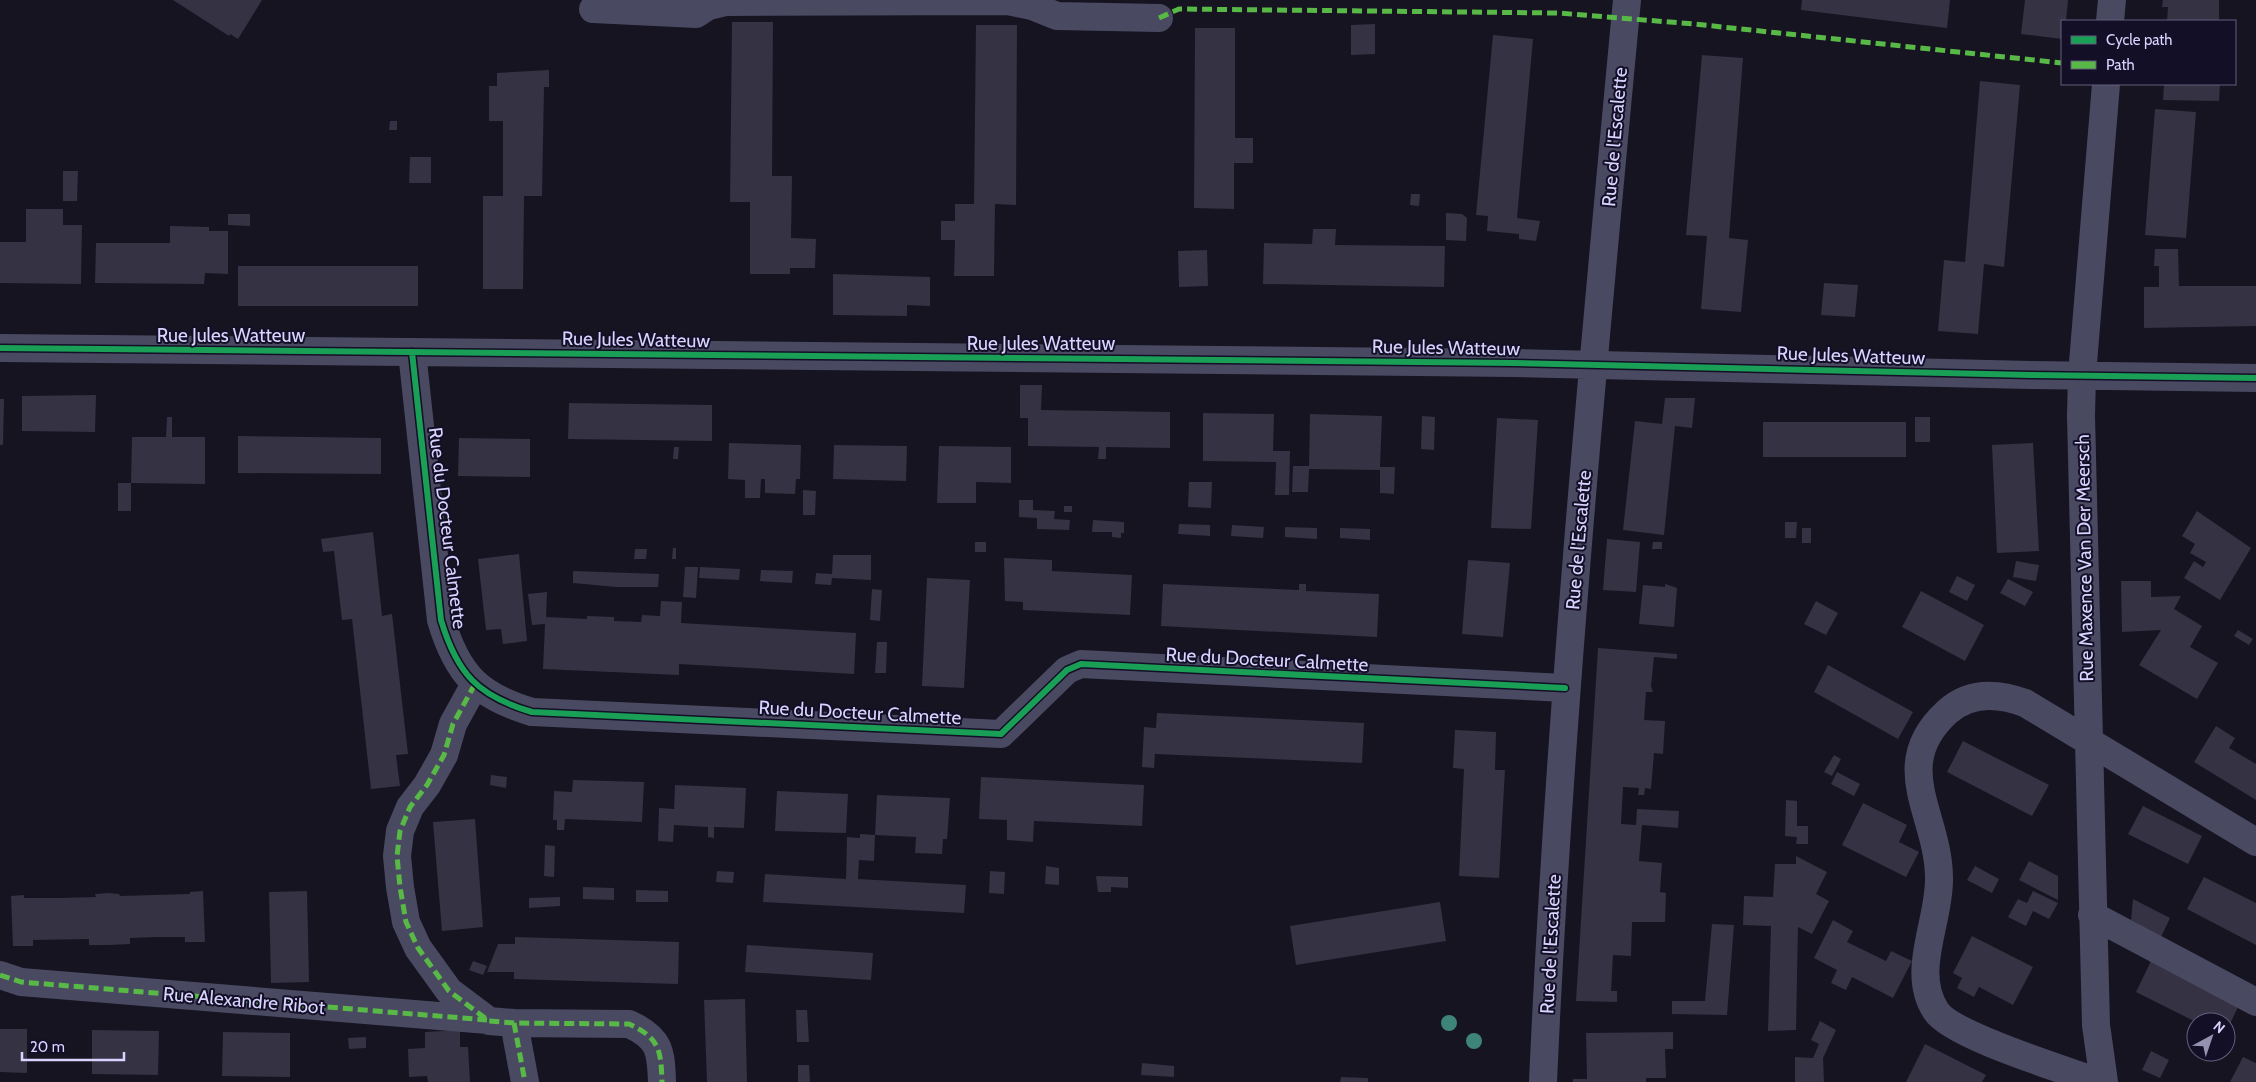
<svg xmlns="http://www.w3.org/2000/svg" width="2256" height="1082" viewBox="0 0 2256 1082" font-family="Cabin,sans-serif">
	<style>
		.building { fill: #343243 }
		.lines { fill: none; stroke-linecap: round; stroke-linejoin: round }
		.minor { stroke: #4a4962; stroke-width: 28 }
		.quiet { stroke: #58b947; stroke-width: 5; stroke-dasharray: 10 5; stroke-linecap: butt }
		.cycleway-casing { stroke: #130f26; stroke-width: 9 }
		.cycleway { stroke: #1a9f57; stroke-width: 6 }
		.tree { fill: #3e8478 }
		.labels { text-anchor: middle; stroke-width: 4; stroke-linejoin: round; paint-order: stroke }
		.street-label { font-size: 19px; fill: #d9d4ff; stroke: #130f26 }
	</style>
	<rect width="100%" height="100%" fill="#161421"/>
	<path class="building" d="M173 0H262L238 39 230 34 229 36Z
		M1802 0H1950L1947 28 1801 10Z
		M2025 0H2068L2066 21H2062V39L2021 34Z
		M2163 0H2219V21H2167L2168 7H2162Z
		M732 22H773L772 176H792L791 238 816 239 815 268H790V274H750V202H730Z
		M1375 24V54L1351 55V25Z
		M976 25H1017L1016 205 995 204 994 276H954L955 240H941V221H955V204H974Z
		M1195 28H1235V138H1253V163H1234V209L1194 208Z
		M1493 35 1533 39 1517 218 1540 221 1536 241 1519 239V234L1487 231 1488 216 1476 215Z
		M1702 55 1743 58 1729 238 1748 240 1741 312 1701 309 1707 236 1686 235Z
		M549 70V87H544L542 196H524L523 289H483V196H503V121H489V86H497V73Z
		M1980 81 2020 85 2004 267 1984 264 1978 334 1938 331 1944 260 1965 262Z
		M2164 84H2220L2219 101 2163 100Z
		M2155 109 2196 112 2186 238 2145 235Z
		M390 121H397V130H389Z
		M410 157H431V183H409Z
		M63 171H78L77 201H63Z
		M1411 194H1420L1419 206 1410 205Z
		M26 209H63V225H82L81 284 0 283V242H26Z
		M1446 213 1462 214 1467 218 1466 241 1446 240Z
		M228 214H250V226L228 225Z
		M170 226 209 227V231H228V274L205 273 204 284 95 283 96 243H170Z
		M1313 229H1336L1335 245 1445 246 1444 287 1263 284 1264 243 1312 244Z
		M2155 249H2178L2179 286H2256V326L2144 328V287H2159V266H2154Z
		M1207 250 1208 286 1179 287 1178 251Z
		M238 266H418V306H238Z
		M833 274 930 277V306L907 305V316L833 315Z
		M1824 283 1858 285 1855 317 1821 315Z
		M1020 385H1042L1041 410 1170 412V448L1106 447V459H1098L1099 447 1028 446V418H1020Z
		M96 395 95 432 22 431V396Z
		M1665 398H1695L1692 428 1675 426 1664 535 1623 530 1635 421 1662 424Z
		M0 399H4L3 445H0Z
		M569 403 712 405V441L568 439Z
		M1203 413 1274 414 1273 451H1290L1289 495H1275L1276 462 1203 461Z
		M1310 414 1382 416 1380 467H1395L1394 494 1380 493V470L1309 469 1308 492H1292L1293 466H1309Z
		M1422 416 1435 417 1434 450 1421 449Z
		M167 417H172V437H205V484L131 483 132 437H166Z
		M1915 417H1930V442H1915Z
		M1497 418 1538 420 1531 529 1491 528Z
		M1763 422H1906V457H1763Z
		M238 436 381 438V474L238 473Z
		M459 438 530 439V477L458 476Z
		M729 443 801 445 800 479H796L795 494 765 493V479H761L760 498H745V480L728 479Z
		M2033 443 2039 551 1997 553 1992 445Z
		M834 445 907 446 906 481 833 479Z
		M939 446 1011 447V483L976 482V503H937Z
		M674 447H679L678 459H673Z
		M1189 482H1212L1211 508 1188 507Z
		M118 483H131V511H118Z
		M803 490 816 491 815 515H803Z
		M1019 500H1033V510L1055 511 1054 519 1070 520 1069 530 1037 529V518L1019 517Z
		M1064 506H1072V512H1064Z
		M2197 511 2251 548 2220 600 2184 578 2194 561 2203 567 2206 562 2190 553 2195 544 2182 536Z
		M1093 520 1124 522V533H1121V538L1112 537V532H1092Z
		M1785 522H1797L1796 538H1785Z
		M1179 524 1210 525V536L1178 534Z
		M1232 525 1264 527 1263 538 1231 536Z
		M1285 527 1317 528V539L1285 537Z
		M1340 528 1370 529V540L1340 538Z
		M1802 528H1811V543H1802Z
		M373 532 382 616 392 614 408 754 396 755 400 786 371 789 352 619 342 620 334 551 323 552 321 539Z
		M1607 539 1640 542 1636 592 1603 590Z
		M975 542H986V552H975Z
		M1653 542H1662V549H1652Z
		M673 548H676V559H672Z
		M635 549H647L646 559H634Z
		M519 554 527 641 503 644 501 629 486 630 478 559Z
		M833 555H871V580L832 578 831 585 815 584 816 573 832 574Z
		M1004 558 1052 560V571L1132 575 1130 615 1023 610V602L1005 601Z
		M1468 560 1510 563 1503 637 1462 634Z
		M2016 561 2039 565 2036 581 2013 577Z
		M685 567H698L696 598 683 597Z
		M700 567 740 569 739 580 699 578Z
		M761 570 793 571 792 583 760 581Z
		M573 571 659 574 658 587H616L573 583Z
		M1957 576 1975 585 1967 601 1949 592Z
		M927 578 970 580 964 688 922 686Z
		M2008 579 2033 592 2025 606 2000 593Z
		M2121 581H2151V597L2181 596 2174 609 2202 626 2190 647 2218 663 2197 699 2139 665 2161 630 2122 632Z
		M1163 584 1299 590V584H1306V591L1379 594 1377 637 1161 626Z
		M1665 584 1677 588 1674 627 1639 624 1643 585 1665 587Z
		M872 589 882 590 880 621 870 620Z
		M1921 591 1984 625 1965 661 1902 627Z
		M547 592 546 617 587 619V616L614 617V621L641 622 642 615 660 616 661 601 682 602 681 623 856 633 854 674 679 664V675L543 669 545 624 532 625 528 594Z
		M1816 601 1838 613 1826 635 1804 624Z
		M2238 630 2253 639 2249 645 2234 636Z
		M877 642H887L886 673H875Z
		M1598 648 1677 654V659L1654 657 1651 686 1653 692H1646L1644 720 1665 721 1663 754 1654 753 1651 789 1645 788 1644 795H1638L1639 788 1623 787 1621 824 1636 825 1637 809 1679 811 1678 828 1642 825 1639 861 1662 863 1660 892 1666 893 1665 922H1632L1631 956 1613 955 1611 991H1617V1002L1576 1001Z
		M1828 665 1913 712 1898 739 1814 692Z
		M1157 713 1364 723 1362 763 1155 754 1154 768 1142 767 1144 727 1156 728Z
		M2216 726 2235 738 2229 748 2256 764V800L2194 762Z
		M1455 730 1496 732 1495 770H1505L1499 878 1459 876 1464 769 1453 768Z
		M1963 741 2049 785 2032 816 1947 772Z
		M1834 755 1841 759 1832 776 1824 772Z
		M1837 772 1860 784 1854 796 1831 784Z
		M491 775 507 777 506 788 490 785Z
		M981 777 1144 785 1142 826 1034 821 1033 842 1007 840V820L979 819Z
		M573 780 644 782 642 822 565 819 564 830H557V820H553L554 791 572 792Z
		M675 785 746 788 744 828 714 827V838L708 837V827L674 825 673 842 658 841 659 808 674 809Z
		M777 791 848 794 846 833 775 831Z
		M877 795 950 798 947 839H943L942 854 915 853 916 837 875 835 874 861 859 860 858 879 966 885 964 913 763 902 765 874 846 879 847 837 860 838V834L875 835Z
		M1786 800 1797 801V826H1808V844H1796L1797 837 1785 836Z
		M1863 803 1907 825 1899 842 1919 852 1906 877 1842 845Z
		M2143 806 2202 836 2188 864 2128 834Z
		M475 819 483 927 442 931 433 822Z
		M545 845 555 846 554 877 544 876Z
		M1796 856 1827 872 1816 894 1829 901 1812 934 1798 927 1796 1030 1768 1031 1771 926 1743 925 1744 896 1773 897 1775 864H1796Z
		M2029 861 2058 876V900L2019 880Z
		M1046 866 1059 868V885L1045 884Z
		M1975 866 1999 879 1992 893 1967 880Z
		M717 871 734 872 733 883 716 882Z
		M990 871 1005 872 1004 894 989 893Z
		M1096 876 1128 877V888L1111 887V892H1098Z
		M2204 877 2256 903V945L2187 909Z
		M583 887 614 888V900L583 899Z
		M636 890 668 891V902H636Z
		M203 891 205 942H185V937H156L130 938V944L109 945H89V939L33 940V946H13L11 896 24 895V898H61L96 897 95 894 109 893 119 894 120 896 190 894V892Z
		M307 891 309 982 271 983 269 892Z
		M2033 891 2058 903 2049 919 2033 911 2026 926 2008 917 2018 899 2027 903Z
		M560 897V906L529 908V898Z
		M2133 899 2170 918 2161 937 2131 920Z
		M1440 902 1446 941 1296 965 1290 926Z
		M1833 920 1853 931 1847 942 1886 961 1891 951 1912 961 1893 998 1852 977 1846 990 1831 983 1837 970 1814 958Z
		M1712 924 1734 925 1727 1015 1672 1014V1001H1705Z
		M1972 936 2033 967 2013 1005 1979 987 1974 997 1957 988 1962 978 1953 973Z
		M515 937 679 942 678 984 514 979V972H487L498 944H515Z
		M747 945 873 953 871 980 745 972Z
		M473 961 487 966 483 975 469 970Z
		M2151 961 2239 1005 2226 1032V1022H2196L2136 992Z
		M745 999 747 1082H707L704 1000Z
		M796 1010H807L809 1042H797Z
		M1820 1021 1836 1030 1823 1058 1824 1082H1795V1057L1813 1058 1819 1044 1811 1040Z
		M0 1029H27V1073L0 1072Z
		M92 1030 159 1031 158 1075 92 1074Z
		M460 1030V1047H468L470 1082H428L427 1076 409 1077 408 1049 425 1048V1032Z
		M223 1032 290 1033V1077L222 1076Z
		M1673 1032V1049H1665L1666 1078H1646V1082H1573V1079H1587L1586 1033Z
		M366 1037V1048L349 1049 348 1038Z
		M1925 1044 1986 1075 1982 1082H1906Z
		M2151 1051 2169 1060 2160 1078 2142 1070Z
		M2243 1057 2256 1063V1082H2230Z
		M1142 1063 1174 1066V1077L1141 1075Z
		M798 1065H809L810 1082H798Z
		M1341 1077 1368 1078V1082H1340Z"/>
	<g class="lines">
		<path class="minor" d="M593 9 696 14 708 6 725 2 1008 1 1032 6 1057 16 1159 18
			M2110 21 2112 0
			M0 348 1514 363 2031 375 2256 378
			M412 352 441 620C457 674 478 696 532 712L1001 734 1067 670 1081 664 1565 688
			M475 684 453 724 444 755 427 785 410 807 400 831 397 856 400 887 406 922 418 948 449 991 489 1021 514 1023 629 1024C660 1038 661 1051 662 1082
			M2092 915 2256 1002
			M0 975 21 982 488 1020
			M514 1023 525 1082
			M1543 1082C1559 720 1593 360 1627 0
			M2098 1082C2066 1070 1952 1036 1936 1011 1910 972 1940 921 1939 878 1939 815 1888 766 1947 712 1970 691 1998 693 2025 703L2256 842
			M2104 1082 2096 1025 2081 416 2082 375 2106 84"/>
		<path class="quiet" d="M1159 18 1179 9 1558 13 1694 24 2062 63
			M475 684 453 724 444 755 427 785 410 807 400 831 397 856 400 887 406 922 418 948 449 991 489 1021 514 1023 629 1024C660 1038 661 1051 662 1082
			M0 975 21 982 487 1020
			M514 1023 525 1082"/>
		<g class="cycleway-casing">
			<path id="cycleway" d="M0 348 1514 363 2031 375 2256 378
				M412 352 441 620C457 674 478 696 532 712L1001 734 1067 670 1081 664 1565 688"/>
		</g>
		<use href="#cycleway" class="cycleway"/>
	</g>
	<g class="tree">
		<circle cx="1449" cy="1023" r="8"/>
		<circle cx="1474" cy="1041" r="8"/>
	</g>
	<g class="labels">
		<g class="street-label">
			<text transform="translate(1614 137) rotate(-85)" y="7">Rue de l'Escalette</text>
			<text x="231" y="342">Rue Jules Watteuw</text>
			<text transform="translate(636 339) rotate(1)" y="7">Rue Jules Watteuw</text>
			<text x="1041" y="350">Rue Jules Watteuw</text>
			<text transform="translate(1446 347) rotate(1)" y="7">Rue Jules Watteuw</text>
			<text transform="translate(1851 355) rotate(2)" y="7">Rue Jules Watteuw</text>
			<text transform="translate(448 528) rotate(83)" y="7">Rue du Docteur Calmette</text>
			<text transform="translate(1578 540) rotate(-85)" y="7">Rue de l'Escalette</text>
			<text transform="translate(2084 558) rotate(-91)" y="7">Rue Maxence Van Der Meersch</text>
			<text transform="translate(1267 659) rotate(3)" y="7">Rue du Docteur Calmette</text>
			<text transform="translate(860 712) rotate(3)" y="7">Rue du Docteur Calmette</text>
			<text transform="translate(1550 944) rotate(-87)" y="7">Rue de l'Escalette</text>
			<text transform="translate(244 1000) rotate(5)" y="7">Rue Alexandre Ribot</text>
		</g>
	</g>
	<rect x="2061" y="20" width="175" height="65" fill="#130f26" stroke="#625e7d"/>
	<rect x="2071" y="36" width="25" height="8" fill="#1a9f57" stroke="#625e7d"/>
	<text x="2106" y="45" font-size="15" fill="#d9d4ff">Cycle path</text>
	<rect x="2071" y="61" width="25" height="8" fill="#58b947" stroke="#625e7d"/>
	<text x="2106" y="70" font-size="15" fill="#d9d4ff">Path</text>
	<g transform="translate(2211 1037) rotate(40)"><circle r="24" fill="#130f26" stroke="#625e7d"/>
	<path d="M0-4L9 19L0 12L-9 19Z" fill="#9591b1"/>
	<text y="-8" font-size="14" font-weight="bold" text-anchor="middle" fill="#d9d4ff">N</text>
	</g>
	<path d="M22 1052v8h102v-8" fill="none" stroke="#d9d4ff" stroke-width="2.5"/>
	<text x="30" y="1052" font-size="15" fill="#d9d4ff" stroke="#130f26" stroke-width="4" paint-order="stroke">20 m</text>
</svg>
